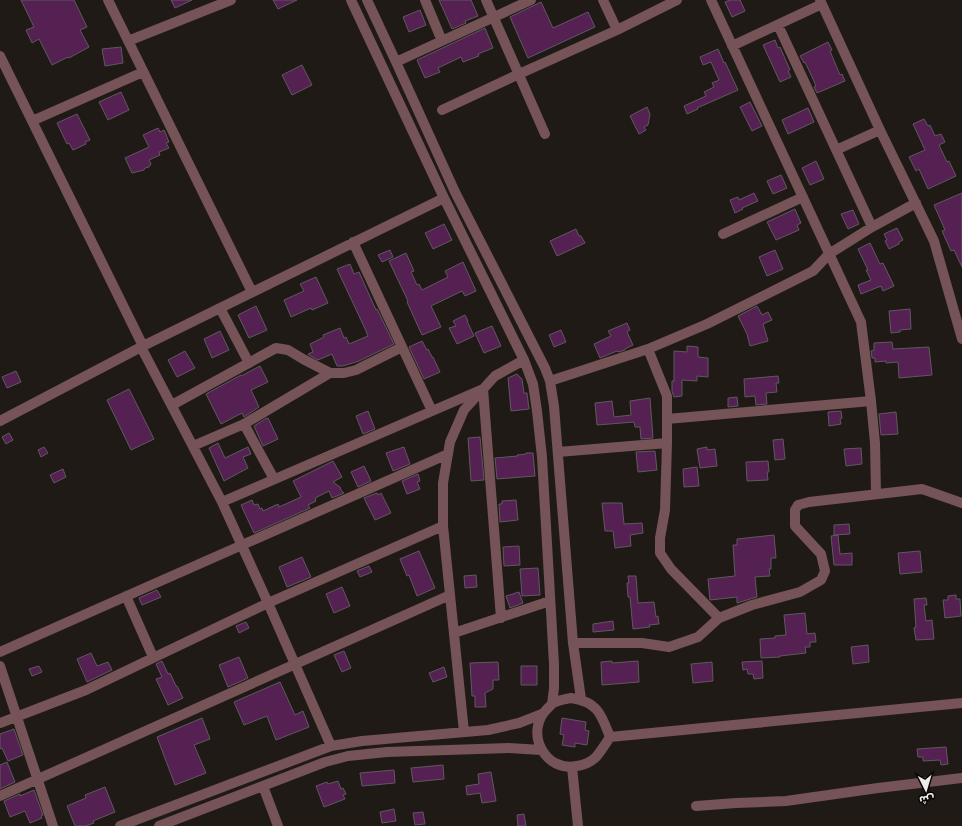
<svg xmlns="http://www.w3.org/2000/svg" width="962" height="826" viewBox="0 0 962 826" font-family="'Source Serif 4','Noto Sans Arabic',serif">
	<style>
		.building { fill: #552153; stroke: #5f595e }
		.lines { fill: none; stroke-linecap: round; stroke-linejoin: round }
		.minor { stroke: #755356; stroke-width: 10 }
	</style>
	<rect width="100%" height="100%" fill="#1f1a16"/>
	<path class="building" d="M21 0H74L87 27 80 30 89 47 69 58 68 57 52 65 39 39 32 43 26 30 34 27Z
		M171 0H192L175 8Z
		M273 0H297L278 9Z
		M439 0H471L478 16 465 21 466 23 452 29Z
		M730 0H740L745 11 732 17 725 2Z
		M541 2 553 28 588 12 595 27 528 58 510 17Z
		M420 10 426 25 409 32 403 17Z
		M485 28 493 48 478 54 479 56 463 62 461 57 438 68 440 72 425 78 417 60Z
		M775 40 778 48 780 47 790 70 788 71 791 77 780 82 763 45Z
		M828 42 832 50 830 51 840 75 842 74 845 81 817 93 814 87 816 86 813 79 805 62 804 63 800 56Z
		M121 47 123 63 105 66 102 49Z
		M718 49 724 63 725 62 738 90 697 108 698 109 687 114 684 106 706 96 704 92 714 87 712 83 719 80 711 62 703 65 700 57Z
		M302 65 312 85 292 95 282 75Z
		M121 92 129 110 108 120 99 102Z
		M750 102 762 126 752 131 740 107Z
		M647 107 650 114 648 125 644 127 646 130 639 134 630 116Z
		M808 108 814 122 788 134 782 120Z
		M77 114 90 140 85 142 86 144 73 150 69 143 67 144 57 123Z
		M924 119 928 126 930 125 935 136 941 134 945 142 939 145 947 162 949 161 956 176 928 189 919 169 916 171 909 157 925 150 913 124Z
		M158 128 160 132 164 130 169 142 166 143 169 148 159 152 160 155 149 160 151 164 149 167 145 168 144 170 132 173 125 158 149 147 143 135Z
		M816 161 824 179 810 185 802 168Z
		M781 175 787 188 773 194 767 181Z
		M754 193 758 201 742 208 743 209 735 213 730 200 738 197 739 200Z
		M962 193V267L954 250 951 251 942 231 945 230 934 205Z
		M795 209 801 223 797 225 799 230 776 240 767 222Z
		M853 210 859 224 848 229 841 214Z
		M444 224 452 240 433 249 425 233Z
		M897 228 903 240 899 242V244L889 249 885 241 887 240 884 234Z
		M576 229 579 236H581L585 243 557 256 550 241Z
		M870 243 880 264 883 263 894 286 883 291 881 286 861 294 858 285 871 280 866 270H868L858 249Z
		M390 250 393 257 382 262 378 255Z
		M775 250 783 269 767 276 759 257Z
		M406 253 414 271 411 272 417 285 419 284 422 290 448 277 445 271 463 262 476 291 465 296 462 291 431 306 441 327 422 335 407 302 408 301 389 261Z
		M350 264 354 274 359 272 376 310 377 309 394 344 359 361 343 366H337L332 354 318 360 309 355 308 354 313 352 310 344 324 337 323 335 340 328 344 338 346 337 349 344 368 336 367 334V333L337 269Z
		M316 277 328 303 312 310 311 308 291 317 284 300 304 291 300 284Z
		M256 306 267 330 249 338 238 315Z
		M757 306 762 315 768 312 772 320 763 324 768 341 750 346 747 334 738 316Z
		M910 309 911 329 900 330V332L891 333 889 311Z
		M465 315 468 321H467L474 336 457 344 449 328 456 326 453 321Z
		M627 323 630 330 627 332 633 345 625 349V350L618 352 617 351 600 358 594 344 611 336 608 331Z
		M492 326 501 346 484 353 475 333Z
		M561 330 566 342 554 347 549 335Z
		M220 331 229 350 212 358 204 339Z
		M422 341 427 350 428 349 432 357H433L440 372 424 379 409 347Z
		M892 342 893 349 929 347 932 375 899 378 898 362 886 363V361L875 362V358H872V357L871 351 874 350V343Z
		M687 346 698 347V357L708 358V377L697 376V381L682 380V396L674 397 672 391V381H674V351L687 352Z
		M185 351 195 368 177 377 168 360Z
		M260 366 268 382 251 390 259 407 244 417 242 413 221 424 206 394 241 375V376Z
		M16 371 21 382 7 388 2 377Z
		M517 374 522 379 524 393H527L529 409 511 411 508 378Z
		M778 376 779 383H776L777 392 766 393 767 404 756 405 755 396 745 397 744 379Z
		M129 389 154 439 131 450 107 400Z
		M737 397 738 406 728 407V398Z
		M650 398 653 438 641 439 640 427H635L634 422 597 425 595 403 612 401 614 417 631 415 630 401Z
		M368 411 375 429 363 434 356 416Z
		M841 411 842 418 840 419 841 424 829 426 828 412Z
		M896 412 898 434 881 435 879 414Z
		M268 418 278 439 263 446 254 426 265 419Z
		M9 433 13 440 6 444 2 437Z
		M480 437 484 480 471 481 468 438Z
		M783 439 785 459 775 460 773 440Z
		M218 443 225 458 248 447 251 454 243 457 248 468 224 481 209 448Z
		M44 447 48 453 41 457 38 450Z
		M404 447 410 464 393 471 386 453Z
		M707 447V450L715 449 717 466 700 468 697 449Z
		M861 448 862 464 846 466 844 449Z
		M655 451 657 470 638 472 636 452Z
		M526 453H533L535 476 497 479 495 458 518 456 517 455 526 454Z
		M333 461 342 477 333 482 340 487 341 490 344 493 332 498 329 491 315 498 316 501 308 505 310 508 254 533 241 505 252 500 254 505 258 504 260 509 262 508 263 511 278 504 279 507 301 497 293 481Z
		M768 461 769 472H767L768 480 747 481 746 462Z
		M364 466 371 481 358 487 351 472Z
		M697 467 699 486 684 487 683 469Z
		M63 469 66 477 54 483 50 475Z
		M418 474 420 481 417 482 420 489 407 494 402 481Z
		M377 493 378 495 381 493 391 513 375 520 364 498Z
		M516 500 518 520 500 522 499 504H502V501Z
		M602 503H622L624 524 642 523 643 533 630 535 631 546 615 548 613 531H605Z
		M849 524 850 534 834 535V525Z
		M774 535 776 558H771V569H769L770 576 755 577 757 597 737 603V597L710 600 708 579 735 576 733 545H737V539Z
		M838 535 840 554 852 553V565H834L831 536Z
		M519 546 520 565 504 566 503 547Z
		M419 551 435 588 417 596 409 575 407 576 400 559Z
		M920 551 922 572 900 574 898 553Z
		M302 557 311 577 287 587 279 567Z
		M369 566 372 572 360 577 357 571Z
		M538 568 540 595 522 596 520 569Z
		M476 575 477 587 465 588 464 576Z
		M628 576H636L638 603 654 602 656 617 658 616 659 624 649 625 650 627 633 629 630 597H628L627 583H629Z
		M342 587 350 606 334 613 326 594Z
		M157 590 161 597 142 605 139 598Z
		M519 592 523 603 510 608 506 596Z
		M956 595V599H960L961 616 945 618 943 600H948V596Z
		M926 598 927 605H924L926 621 932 620 934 639 916 640 914 628 916 627 914 599Z
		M805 613 807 634 815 633 816 642H810V647H805L806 653 780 656V657L761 658 760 639 775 638V636L786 635 784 615Z
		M613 621 614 630 593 632V624Z
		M246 622 249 628 239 633 236 626Z
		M868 645 869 662 853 664 851 647Z
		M344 651 351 668 342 672 334 655Z
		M91 653 97 666 108 662 112 670 87 682 77 659Z
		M239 657 248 678 228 687 219 665Z
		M162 661 168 674 170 673 176 686H177L183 698 168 705 156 679 162 677 156 664Z
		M612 661V663L638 661 639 682 602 685 601 662Z
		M762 661 763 678 754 679 753 674H748L747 669 743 670 742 662Z
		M498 662 499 680H493V689L485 693 486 707H475V696H472L470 663Z
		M712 662 713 681 693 683 691 664Z
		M39 666 42 672 32 676 29 669Z
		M521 666H537V685H521Z
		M444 667 447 677 433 682 429 673Z
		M280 682 295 715 303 711 309 727 276 740 267 716 244 725 234 702Z
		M202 718 210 739 194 745 206 773 175 785 157 737Z
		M562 718 586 722 585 730 589 731 587 745 575 743V747L562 745 564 735 560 734Z
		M14 729 23 755 8 761 2 748 0 749V734Z
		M946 747 948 764 941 765 940 760 923 761V757H918L917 749Z
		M7 762 15 782 0 789V765Z
		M443 765 444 779 413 782 411 768Z
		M394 770 395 783 362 786 360 773Z
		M491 772 496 801 482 803 480 793 467 795 466 786 479 784 478 774Z
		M338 781 341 789 343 788 346 794 343 795 345 799 324 807 316 786 327 782 328 784Z
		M105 787 115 812 93 821 94 823 86 826H75L67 806 86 798 85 795Z
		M34 790 43 815 41 816 42 818 30 823 25 811 10 817 4 801 20 794V796Z
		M394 809 396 821 382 823 380 812Z
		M423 812 425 824 415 825 413 813Z
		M524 814 526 826H518L517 815Z"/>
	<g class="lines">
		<path class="minor" d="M108 0 252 292
			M351 0 444 198 524 360 533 384 537 411 542 457 554 664V688L552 704
			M367 0 396 62 455 192 545 368 550 381 554 406 573 643 581 699
			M425 0 442 41
			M486 0 545 134
			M603 0 617 30
			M711 0 861 322 871 401 875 443 876 494
			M820 0 880 130 934 241 962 339
			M778 25 872 227
			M128 41 231 0
			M732 46 822 4
			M0 56 143 346
			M396 62 531 0
			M442 110 519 74 617 30 677 0
			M32 121 143 72
			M836 150 880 130
			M723 234 803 197
			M353 242 432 411
			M220 308 249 363
			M141 347 222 502 268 603 331 746
			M648 349 667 396V443L665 510 660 538V553L671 569 719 618
			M550 381 648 349 707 324 813 271 829 254 872 227 916 203
			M172 405 276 348 288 350 303 359 330 373H344L356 370 402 347
			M667 419 871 401
			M0 421 143 346 444 198
			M244 424 274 479
			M193 446 244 424 330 373
			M558 452 667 443
			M222 502 483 389 501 618
			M126 596 153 657
			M454 633 550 601
			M573 643H642L669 647 698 637 719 618 752 605 800 592 821 580 825 571 821 554 795 526V510L798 505 809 502 922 489 962 503
			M0 652 448 454
			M0 666 53 826
			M571 698C598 702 601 714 610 737 606 743 601 751 596 757 591 762 584 765 577 766 545 773 524 732 547 709 549 707 551 705 553 703 559 700 565 699 571 698Z
			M0 723 86 690 268 603 443 526
			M464 732 443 526V483L450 442 464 410 495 376 524 360
			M610 737 962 703
			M572 767 578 826
			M263 786 278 826
			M0 796 450 595
			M696 806 736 803 786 801 878 788 962 778
			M120 826 331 746 362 741 488 730 519 723 542 714
			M159 826 325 762 348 756 387 752 509 748 541 750"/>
	</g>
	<g transform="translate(926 790) rotate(175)" stroke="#070604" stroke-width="3" paint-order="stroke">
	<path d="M0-3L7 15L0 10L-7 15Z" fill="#efece9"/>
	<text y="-6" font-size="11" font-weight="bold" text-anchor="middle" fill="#efece9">ش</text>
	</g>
</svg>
